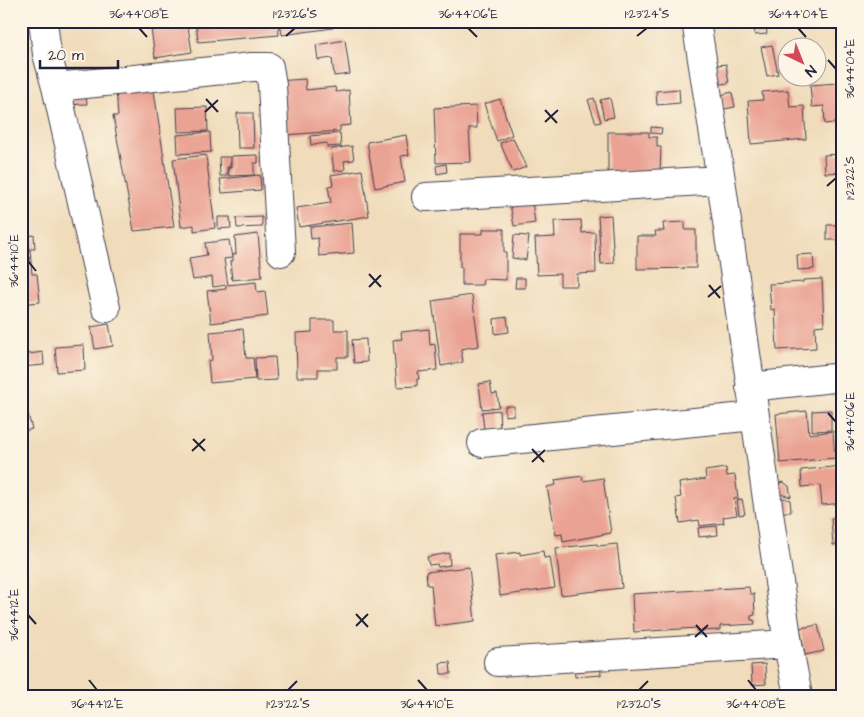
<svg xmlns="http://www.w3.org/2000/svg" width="864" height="717" viewBox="0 0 864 717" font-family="'Architects Daughter',sans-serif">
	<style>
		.building { fill: #eaa293 }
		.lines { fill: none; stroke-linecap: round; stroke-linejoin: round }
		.minor-casing { stroke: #413e4e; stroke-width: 30 }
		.minor { stroke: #fff; stroke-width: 28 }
		.ticks { fill: none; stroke: #22223b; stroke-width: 2 }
		.neatline { fill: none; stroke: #22223b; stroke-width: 2 }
		.ticks-label { font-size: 12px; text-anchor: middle; fill: #22223b }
	</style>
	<rect width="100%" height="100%" fill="#fcf5e5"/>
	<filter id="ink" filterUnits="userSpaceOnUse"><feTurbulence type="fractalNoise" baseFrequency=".02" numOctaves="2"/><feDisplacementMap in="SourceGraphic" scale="10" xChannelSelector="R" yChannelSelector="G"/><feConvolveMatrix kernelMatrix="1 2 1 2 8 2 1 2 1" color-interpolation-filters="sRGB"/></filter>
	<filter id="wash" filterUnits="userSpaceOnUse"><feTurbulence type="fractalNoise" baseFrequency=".0096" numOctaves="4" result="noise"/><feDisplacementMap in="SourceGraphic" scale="20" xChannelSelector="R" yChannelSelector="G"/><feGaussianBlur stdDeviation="1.12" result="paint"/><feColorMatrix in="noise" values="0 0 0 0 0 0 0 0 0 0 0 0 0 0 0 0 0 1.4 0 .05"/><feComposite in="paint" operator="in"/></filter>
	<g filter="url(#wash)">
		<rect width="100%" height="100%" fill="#f0dcba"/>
		<g id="blocks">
			<path class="building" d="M150 21H187L192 52 155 58Z
				M196 21H278L279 35 198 42Z
				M280 21H332L333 28 282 35Z
				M766 26 767 34 755 35 754 27Z
				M843 27V59H842L837 28Z
				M345 40 350 74 334 76 332 58 318 60 316 45Z
				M772 45 778 74 767 76 761 47Z
				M726 64 729 83 711 85 709 66Z
				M305 79 306 90 335 87 336 92 349 90 351 125 340 126V131L284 135 276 81Z
				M838 83V91H843V122L825 124 824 106 812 107 810 85Z
				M153 84 174 227 134 231 113 116H118L116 90Z
				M85 85 87 104 62 105Z
				M679 89 680 103 657 105 656 91Z
				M788 90 790 107 804 106 806 139 751 144 748 101 763 100 762 92Z
				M732 92 735 107 724 109 721 95Z
				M594 98 601 122 596 123 588 100Z
				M610 98 614 117 604 119 600 100Z
				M500 99 512 135 497 141 484 104Z
				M476 106 477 128H469L471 162 436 163 434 108Z
				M207 107 208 131 178 132 177 108Z
				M237 113H253L254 148H238Z
				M651 127 662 128 661 134 651 133Z
				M210 132 211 152 178 154 177 135Z
				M608 132H649V137H657V147H661L660 172H608Z
				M340 133 341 146 327 147V143L311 145 310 136Z
				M406 135 409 155 401 156 405 182 375 188 367 142Z
				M513 138 526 167 513 172 500 143Z
				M352 146 354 160 344 161 345 170 334 171 331 149Z
				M843 154V172L825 173 824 155Z
				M206 155 215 228 194 231V225L181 227 173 159Z
				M258 155V163H254V175L229 176 228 168H231V156Z
				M219 157H230V167H227V176H220Z
				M446 164 447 172 437 174 436 166Z
				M362 170 369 216 299 227 296 208 331 203 328 186 333 185 331 175Z
				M260 175 261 190 222 193 220 179Z
				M532 201 535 223 514 226 510 204Z
				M611 215 614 263 601 264 598 216Z
				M218 217H230L231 228 218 229Z
				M262 217V227L237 228 236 218Z
				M843 219V256H838V240H827V225H837V220Z
				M581 220 582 233 595 232 596 273 577 274V286H560V274L537 275 535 238 555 237 554 221Z
				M685 222V230H696V268L637 269V236H656L655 231H664L663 223Z
				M352 223 354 253 319 256 318 238 311 239 310 227Z
				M483 229H504V252H506V280L483 279 482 285H462V267H460V234H483Z
				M258 234 262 277 232 280 230 261H233V255L236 254 235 237Z
				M34 235 35 249H22L21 237Z
				M514 235 529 236 526 260 512 258Z
				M229 240 232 258 224 259 228 285 256 282 257 292 265 291 268 316 211 323 207 291 226 289V285L213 287 212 277 193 280 189 258 207 255 205 243Z
				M21 250H30L32 274H37L40 302 21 304Z
				M813 254 814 269 798 270 797 255Z
				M516 278H525V288H515Z
				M822 279 824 325 815 326 816 348 777 350 775 309 771 310 769 284 803 282V280Z
				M472 295 479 346 461 349 463 362 441 366 432 301Z
				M507 317 509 332 495 334 494 319Z
				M312 320H334V330H348V357H337V369H318V377H297L296 333 312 332Z
				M109 324 113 346 95 349 91 327Z
				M243 329 246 358H253L255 379 210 383 208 361 212 360 210 332Z
				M429 329 430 345 435 344 437 370 418 372 419 379H417V386L397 387 393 340 402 339 401 332Z
				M366 339 367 362 354 363 352 340Z
				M84 345 85 370 57 372 55 347Z
				M43 352 44 365 22 367 21 355Z
				M275 357 277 380 256 381 255 358Z
				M490 382 492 394 497 393 499 407 482 409 479 384Z
				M21 389 32 429 21 432Z
				M505 406H514V415L505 416Z
				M499 410 500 428 484 429 482 412Z
				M831 410V430L812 431V411Z
				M807 411 809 434 833 431 835 458 780 463 776 414Z
				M843 466V503L822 505 820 485 802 487 801 470Z
				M726 468 727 476 735 475 738 498 734 499 737 515 723 517 724 523 700 526 699 520 680 523 676 498 681 497 679 483 706 479 705 471Z
				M582 476 583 481 603 478 611 533 563 542 562 534 556 535 547 487 556 485 555 480Z
				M783 482 789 486 791 497 780 494 778 484Z
				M780 497 790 500 791 512H781Z
				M742 499 745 514 739 515 737 500Z
				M843 517V544L833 545 831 518Z
				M717 526 718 535 699 537 698 528Z
				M597 544 598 546 617 544 622 588 561 595 556 548Z
				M543 551 544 558 550 557 555 588 500 596 495 555 520 552V555Z
				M449 553 450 565 438 567 437 564 429 565 427 557Z
				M469 567 475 621 435 626 431 585H427L426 572Z
				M749 587 750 594H754L755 615 751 616V620H754L755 624 720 626V630L696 631 697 628 634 632 632 594Z
				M818 625 824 651 805 655 800 628Z
				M600 661 601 675 575 677 574 663Z
				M450 662 451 674H441L440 663Z
				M765 664 766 684 752 685 751 665Z"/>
		</g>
	</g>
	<g filter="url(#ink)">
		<use href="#blocks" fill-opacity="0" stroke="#413e4e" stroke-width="1"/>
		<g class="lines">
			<g class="minor-casing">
				<path id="minor" d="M43 21 47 54 56 87 252 67H269L272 85 281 252
					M696 21 721 180 755 416 788 644 798 696
					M56 87 106 308
					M426 197 721 180
					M750 387 843 377
					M482 443 755 416
					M498 662 788 644"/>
			</g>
			<use href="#minor" class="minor"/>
		</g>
	</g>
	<path class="ticks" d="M139 28 147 37M468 28 477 37M798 28 806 37M286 36 295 28M637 36 647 28M828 60 836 69M206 99 218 112M545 110 557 123M205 112 218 100M545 122 558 110M827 186 836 178M28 261 36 271M369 274 381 287M709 285 720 298M369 287 381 275M708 297 721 286M828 413 836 422M193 439 205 451M532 449 544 462M192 451 205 439M532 462 545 450M356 614 368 627M28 615 36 624M696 625 707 637M356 626 368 614M695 637 708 625M89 680 97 690M418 680 427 690M748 680 756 690M288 690 297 681M639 690 648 681"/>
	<rect width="864" height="717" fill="none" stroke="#fcf5e5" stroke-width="55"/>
	<g transform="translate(802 62) rotate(137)"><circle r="24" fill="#fcf5e5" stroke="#a5a1a1"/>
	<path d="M0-4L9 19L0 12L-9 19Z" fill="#d1495b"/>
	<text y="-8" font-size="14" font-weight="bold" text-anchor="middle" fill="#22223b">N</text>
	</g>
	<path d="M40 60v8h78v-8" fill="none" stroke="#22223b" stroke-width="2.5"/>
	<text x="48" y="60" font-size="15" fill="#22223b" stroke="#fcf5e5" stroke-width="4" paint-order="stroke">20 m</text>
	<rect x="28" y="28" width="808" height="662" class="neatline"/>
	<g class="ticks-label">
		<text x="139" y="18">36°44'08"E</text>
		<text x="295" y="18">1°23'26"S</text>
		<text x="468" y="18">36°44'06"E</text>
		<text x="647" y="18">1°23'24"S</text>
		<text x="798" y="18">36°44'04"E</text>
		<text transform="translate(850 69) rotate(-90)" y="4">36°44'04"E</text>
		<text transform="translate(850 178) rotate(-90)" y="4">1°23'22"S</text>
		<text transform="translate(14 261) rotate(-90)" y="4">36°44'10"E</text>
		<text transform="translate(850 422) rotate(-90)" y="4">36°44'06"E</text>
		<text transform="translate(14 615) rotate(-90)" y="4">36°44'12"E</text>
		<text x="97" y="708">36°44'12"E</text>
		<text x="288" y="708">1°23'22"S</text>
		<text x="427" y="708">36°44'10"E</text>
		<text x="639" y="708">1°23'20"S</text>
		<text x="756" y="708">36°44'08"E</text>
	</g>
</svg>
